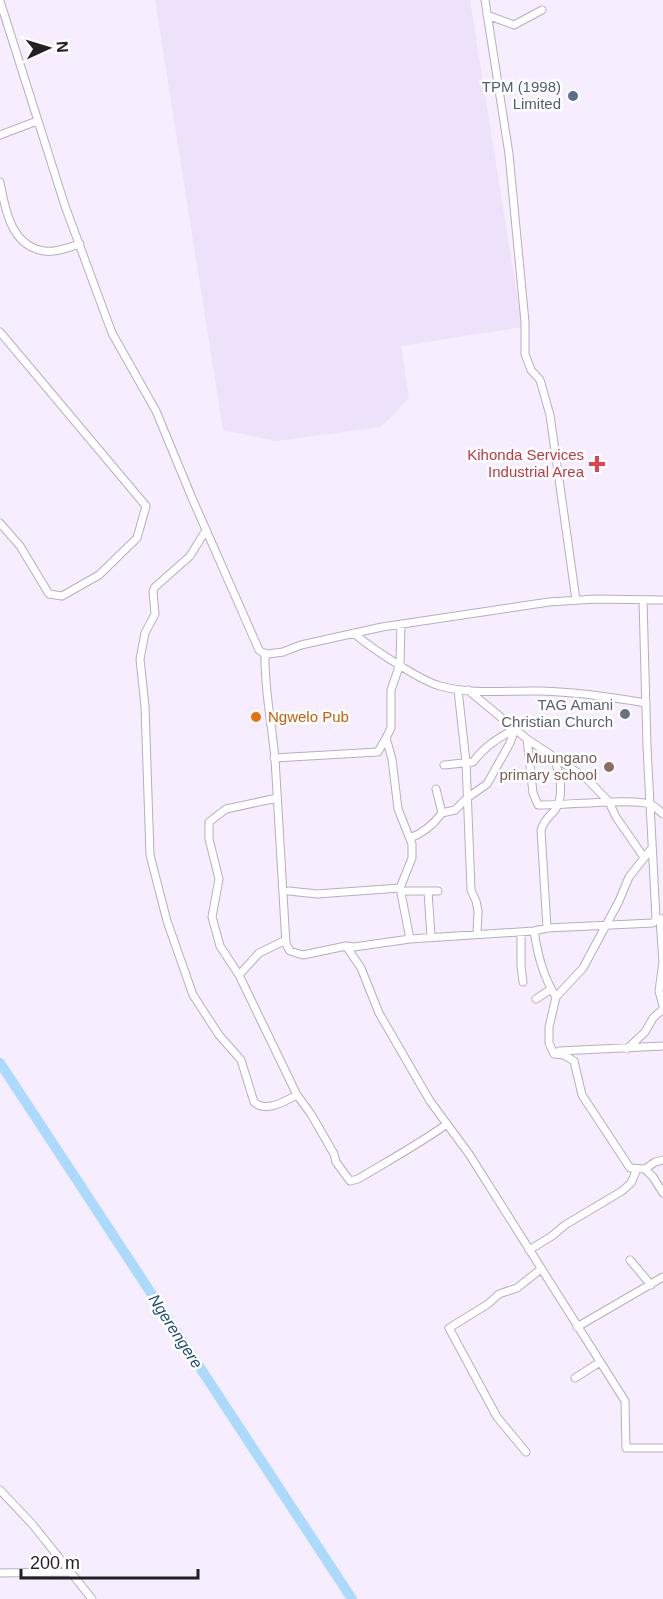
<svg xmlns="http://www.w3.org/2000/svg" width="663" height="1599" viewBox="0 0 663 1599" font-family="Helvetica,sans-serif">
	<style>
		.built { fill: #eee2fb }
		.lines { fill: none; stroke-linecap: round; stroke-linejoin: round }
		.river { stroke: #acdafc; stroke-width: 10 }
		.minor-casing { stroke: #b7aebf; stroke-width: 9 }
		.minor { stroke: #fff; stroke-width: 7 }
		.service-dot { fill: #5c6f8a; stroke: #fff; stroke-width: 2 }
		.health-dot { fill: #e0444e; stroke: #fff; stroke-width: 2 }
		.worship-dot { fill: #6b7280; stroke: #fff; stroke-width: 2 }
		.food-dot { fill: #e8710a; stroke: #fff; stroke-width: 2 }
		.education-dot { fill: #8d6e63; stroke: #fff; stroke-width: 2 }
		.labels { text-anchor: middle; stroke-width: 5; stroke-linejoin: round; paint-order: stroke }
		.service-label { font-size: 15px; fill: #4e5e75; stroke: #fff; text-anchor: end }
		.health-label { font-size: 15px; fill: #be3a42; stroke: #fff; text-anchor: end }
		.worship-label { font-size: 15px; fill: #5b616d; stroke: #fff; text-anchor: end }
		.food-label { font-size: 15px; fill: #c56008; stroke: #fff; text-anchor: start }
		.education-label { font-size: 15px; fill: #785e54; stroke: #fff; text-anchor: end }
		.water-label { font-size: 16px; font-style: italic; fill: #1b4f71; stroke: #fff }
	</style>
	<rect width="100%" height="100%" fill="#f6edff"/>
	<path class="built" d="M155 0H470L522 327 401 346 409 398 381 427 276 441 223 430Z"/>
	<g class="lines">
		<path class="river" d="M0 1063 352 1599"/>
		<g class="minor-casing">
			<path id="minor" d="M485 0 509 154 525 322V354L531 370 540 380 550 415 576 600
				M0 1 65 206 112 333 156 411 192 498 259 650 263 653 268 654 283 652 301 645 382 627 549 602 596 599 663 600
				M487 15 514 25 542 10
				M0 135 37 121
				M0 182C5 209 11 246 44 251 56 253 69 247 80 244
				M0 332 146 506 137 538 99 575 62 596 49 594 20 546 0 523
				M206 530 190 556 155 587 153 591 155 614 145 633 140 659 145 706 150 855 167 921 193 995 219 1035 241 1060 254 1102C266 1113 285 1101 297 1095
				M643 600 647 747 656 918
				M401 624 400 664 391 690V728L386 738 392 759 398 809 412 844V858L400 888 410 939
				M354 633C369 647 421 681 440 686 472 695 508 690 541 691 576 692 611 697 646 703
				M265 653C264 689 272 724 275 759 279 821 282 883 286 944L290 951 303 955 346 946 354 947 410 939 534 931 547 928 653 923 656 918 663 919
				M458 690 466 762 471 890 476 901 478 911 477 934
				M468 690 527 739 587 779 609 802 616 817 643 856
				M527 739 533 793 538 805C561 806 637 797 652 805 656 807 659 811 663 814
				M274 758 378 752 386 738
				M444 765 473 762C485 746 498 738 515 729
				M436 789 442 813
				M277 798 226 809 209 822V839L219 879 212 917 220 946 239 975 297 1095 311 1114 334 1154 336 1162 350 1181 358 1179C388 1161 419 1144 447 1124
				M410 838C423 833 434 824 442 813L455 810 467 798 487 784 510 743 515 729
				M652 848 629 877 619 901 583 968 556 997 549 1027V1043L554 1054 564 1055 574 1061 582 1095 630 1168 645 1169 653 1177 663 1193
				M289 891 317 894 400 888
				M405 891H438
				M428 891 431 937
				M660 920 663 962 659 991 663 1006
				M547 928 541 830C544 820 549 817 555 810 565 796 560 771 553 757
				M534 931C538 956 543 976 556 997
				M521 932V966L523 982
				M346 946 361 968 379 1013 430 1101 469 1154 625 1401 626 1448H663
				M239 975 259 953 286 940
				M536 999 551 989
				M627 1049 645 1032 653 1018 663 1009
				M559 1051 663 1046
				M645 1169 655 1162 663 1160
				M529 1250 552 1236 565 1225 622 1191 631 1183 637 1169
				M630 1260 651 1285
				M577 1327 663 1277
				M575 1378 600 1362
				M526 1452 497 1417 449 1328 488 1304 499 1294 517 1288 541 1269
				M0 1490 33 1525 92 1599
				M0 1573 70 1572"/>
		</g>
		<use href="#minor" class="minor"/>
	</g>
	<circle class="service-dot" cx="573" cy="96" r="6"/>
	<path class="health-dot" d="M594 455h6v6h6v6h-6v6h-6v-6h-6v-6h6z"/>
	<circle class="worship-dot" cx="625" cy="714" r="6"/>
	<circle class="food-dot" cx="256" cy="717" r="6"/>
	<circle class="education-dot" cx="609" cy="767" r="6"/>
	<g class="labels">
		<g class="service-label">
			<text x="561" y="92">TPM (1998)<tspan x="561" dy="17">Limited</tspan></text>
		</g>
		<g class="health-label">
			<text x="584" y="460">Kihonda Services<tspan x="584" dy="17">Industrial Area</tspan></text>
		</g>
		<g class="worship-label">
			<text x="613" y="710">TAG Amani<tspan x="613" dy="17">Christian Church</tspan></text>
		</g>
		<g class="food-label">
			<text x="268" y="722">Ngwelo Pub</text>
		</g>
		<g class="education-label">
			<text x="597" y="763">Muungano<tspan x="597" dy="17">primary school</tspan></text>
		</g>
		<g class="water-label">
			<text transform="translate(176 1331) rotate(57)" y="6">Ngerengere</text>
		</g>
	</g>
	<g transform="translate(48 48) rotate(86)" stroke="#ffffff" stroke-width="4.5" paint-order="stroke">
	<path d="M0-4.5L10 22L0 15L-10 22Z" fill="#221f25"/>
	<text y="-9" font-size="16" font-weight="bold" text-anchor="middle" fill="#221f25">N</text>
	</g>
	<path d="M21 1569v9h177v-9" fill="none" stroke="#221f25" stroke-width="3"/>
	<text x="30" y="1569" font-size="18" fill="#221f25" stroke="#ffffff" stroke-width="4.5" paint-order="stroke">200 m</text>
</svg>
